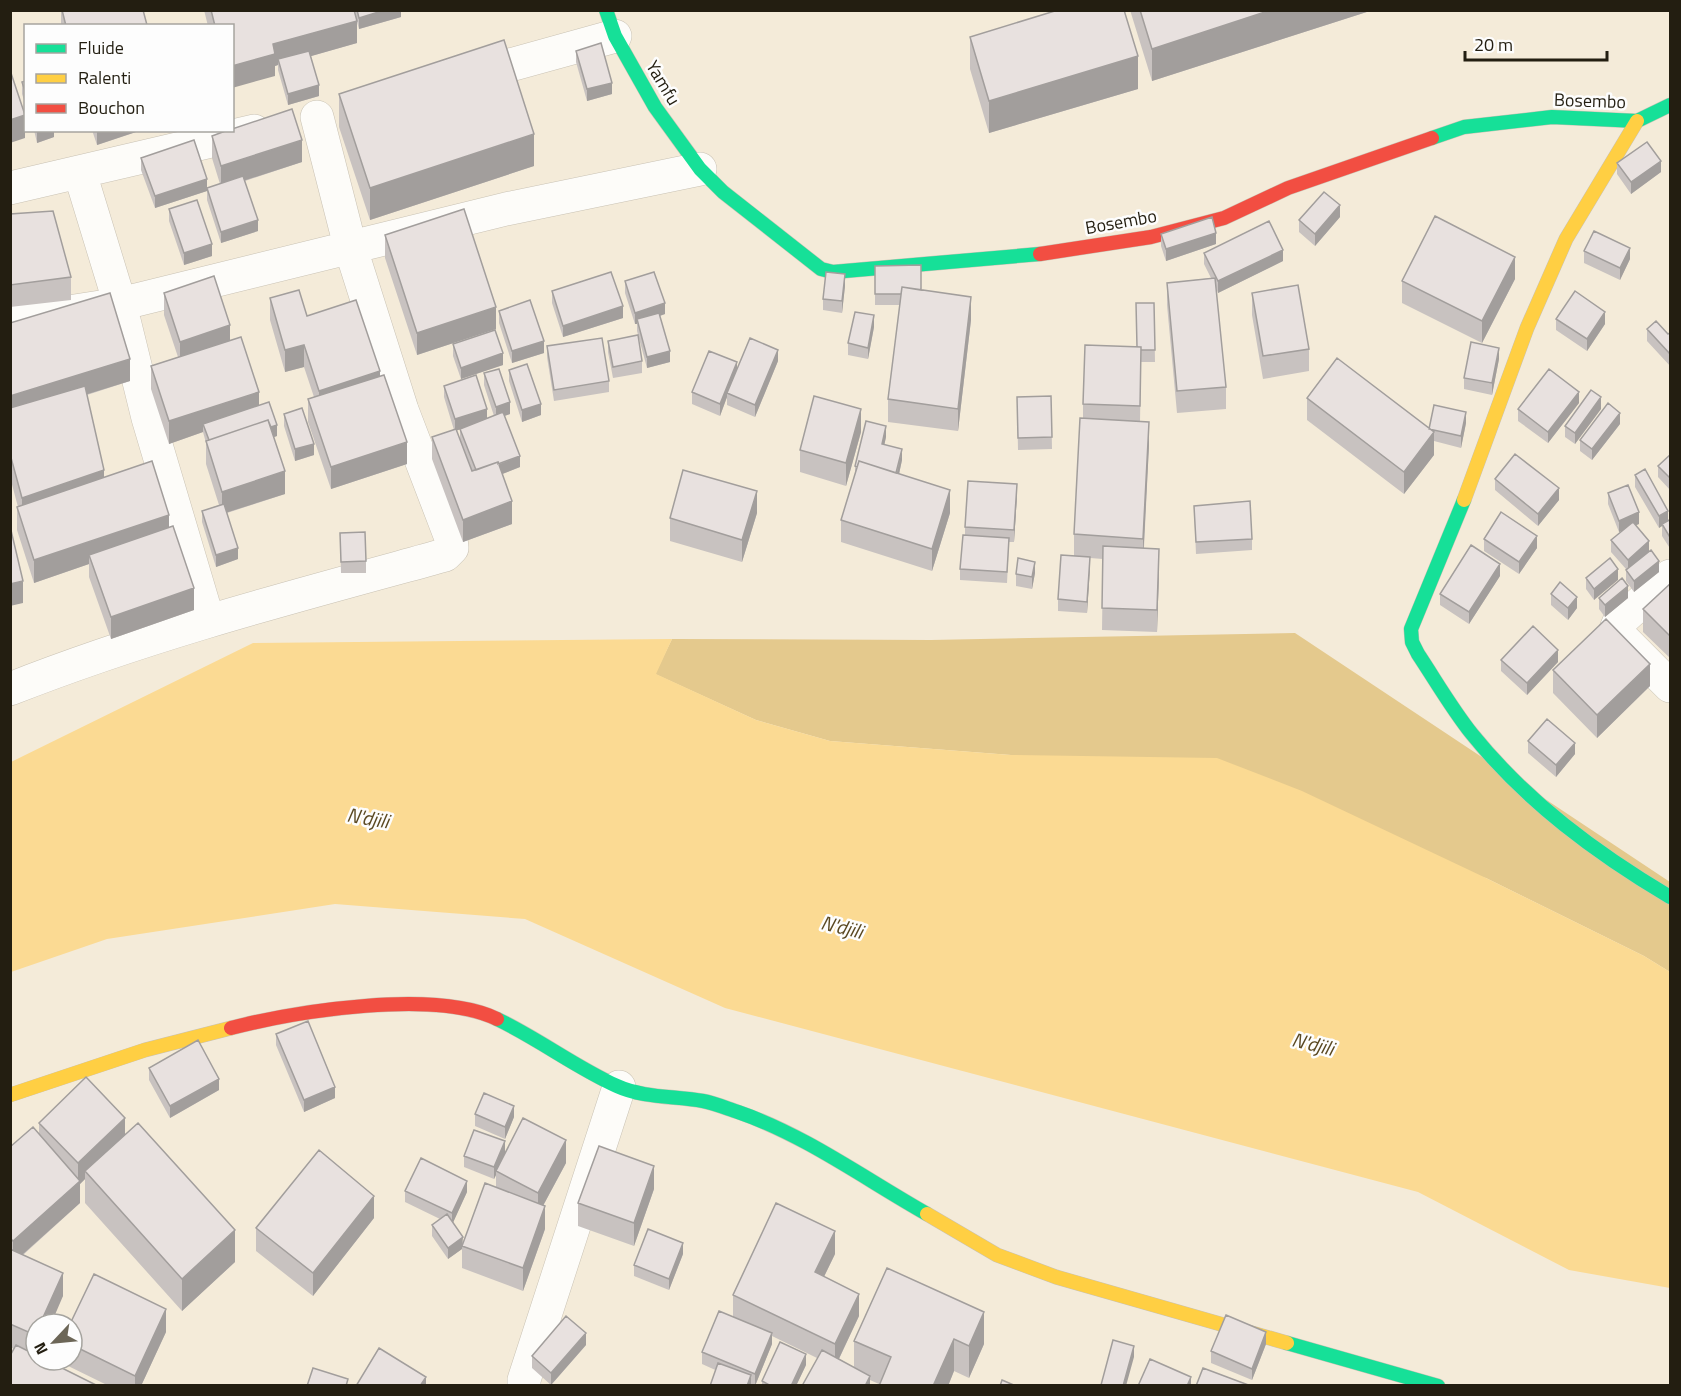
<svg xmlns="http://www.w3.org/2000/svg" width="1681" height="1396" viewBox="0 0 1681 1396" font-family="'Titillium Web',sans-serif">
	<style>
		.forest { fill: #e4c98d }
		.water { fill: #fbda93 }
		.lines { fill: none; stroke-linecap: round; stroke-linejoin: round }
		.street-casing { stroke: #c9c2b4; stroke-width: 34 }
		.fast-casing { stroke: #c9c2b4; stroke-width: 15 }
		.slow-casing { stroke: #c9c2b4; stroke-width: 15 }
		.jam-casing { stroke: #c9c2b4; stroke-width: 15 }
		.street { stroke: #fdfcf9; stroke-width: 33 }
		.fast { stroke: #16e098; stroke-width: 14 }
		.slow { stroke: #ffcf43; stroke-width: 14 }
		.jam { stroke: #f24e42; stroke-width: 14 }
		.wall { fill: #c8c2c0; fill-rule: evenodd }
		.shaded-wall { fill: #a29e9c }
		.building { fill: #e8e1df; stroke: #a29e9c; stroke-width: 1.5 }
		.labels { text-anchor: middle; stroke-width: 5; stroke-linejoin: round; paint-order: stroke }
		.street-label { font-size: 18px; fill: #231e11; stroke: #fdfdfd }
		.water-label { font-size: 20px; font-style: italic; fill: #5b4922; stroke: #fdfdfd }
	</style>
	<rect width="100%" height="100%" fill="#f4ebd9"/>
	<path class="forest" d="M1295 633 1670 882V972L1644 956 1486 878 1011 755 830 741 756 720 655 674 672 639 931 640Z"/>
	<path class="water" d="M672 639 656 674 756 720 830 741 1011 755 1217 758 1302 791 1486 878 1644 956 1670 972V1288L1569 1270 1418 1192 725 1008 525 919 335 904 107 939 11 972V762L253 643Z"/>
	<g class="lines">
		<g class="street-casing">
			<path id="street" d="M470 76 615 36
				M80 173 120 304 148 418 208 620
				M10 188 254 131
				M10 321 120 304 506 209 700 169
				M1670 576 1619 622 1616 629 1620 636 1670 686
				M10 689C152 633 299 595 445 555L452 548 451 538 402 410 350 246 317 117
				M524 1386V1380L619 1087"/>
		</g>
		<g class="fast-casing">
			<path id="fast" d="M606 10 615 36 655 107 700 169 723 192 821 269 833 272 1040 254
				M1432 138 1464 127 1552 117 1637 121 1670 105
				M1464 500 1411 629 1412 642 1418 654C1436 681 1452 709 1472 734 1527 802 1596 853 1670 897
				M497 1019C539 1039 575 1067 617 1086 643 1098 675 1096 703 1101 714 1103 726 1108 738 1112 805 1135 865 1179 927 1214
				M1287 1343 1438 1386"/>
		</g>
		<g class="slow-casing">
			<path id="slow" d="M1464 500 1527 328 1566 239 1637 121
				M10 1095 145 1050 231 1028
				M927 1214 997 1255 1056 1277 1287 1343"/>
		</g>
		<g class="jam-casing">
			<path id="jam" d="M1040 254 1151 237 1224 218 1288 188 1432 138
				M231 1028C297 1011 435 989 497 1019"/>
		</g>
		<use href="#street" class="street"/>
		<use href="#fast" class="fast"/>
		<use href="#slow" class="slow"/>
		<use href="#jam" class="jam"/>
	</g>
	<path class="wall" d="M61 10H143L147 26H61Z
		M204 10H401V17L359 29 357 22V43L311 56 319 96 288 105 278 70V65L275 66V76L232 26H208Z
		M1130 10H1373L1152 81Z
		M970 37 1138 89 989 133 970 69Z
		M576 51 612 94 587 101 576 62Z
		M26 81V106L22 94V82Z
		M339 94 534 166 370 220 339 127Z
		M34 130H54V137L37 143Z
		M92 130H142L97 145Z
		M212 136 302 162 245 181 258 231 221 243 207 200V191L155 208 141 170V158L207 188 220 184 212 158Z
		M1617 163 1661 172 1631 194 1617 174Z
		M169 209 212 256 184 265 169 221Z
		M10 214 71 277V300L10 307Z
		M1340 217 1315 246 1299 232V220Z
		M1161 234 1216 244 1166 261 1161 246Z
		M385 235 496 329 417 355 385 258Z
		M1584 251 1630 259 1620 280 1584 263Z
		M1204 253 1283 261 1218 293 1216 288 1226 387V409L1177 413 1167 305V283L1211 278 1204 264Z
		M875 266 971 320 958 431 888 422V399L900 305H875Z
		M1515 279 1482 343 1402 303V281Z
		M625 281 665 314 660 316 670 362 647 368 637 331V324H635L625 293Z
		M845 286 842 313 823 310V299Z
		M552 291 623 318 563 337 552 303Z
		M164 293 230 340 259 405 277 436 274 437 285 494 227 513 238 559 216 567 202 522V511L219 505 206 464V443L203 432 169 444 151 389V366L178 357 164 315Z
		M1252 293 1309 349V371L1263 379 1252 315Z
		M270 298 307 316 380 376 407 464 331 489 308 422V399L314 397 304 367 285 372 270 320Z
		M1154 303 1155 362H1141L1140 422 1149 445 1144 548 1159 571 1157 632 1102 630 1103 559 1090 558 1087 613 1058 611V599L1074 556V534L1083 418V404L1137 347Z
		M499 311 544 353 512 363 499 323Z
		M1556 319 1605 324 1587 351 1556 330Z
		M1671 321V367L1647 341V329L1668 334 1670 333V322Z
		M10 323 130 381 87 395 104 478 169 527 194 610 111 639 89 577V564L34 583 17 530V507H18L10 477Z
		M874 327 868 359 848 355V343Z
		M608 341 642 361V373L613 378 608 352Z
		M453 344 503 365 461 379 453 356Z
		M547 346 609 381V392L554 401 547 357Z
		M1499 359 1492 395 1464 389V378Z
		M778 361 755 417 727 405V397L720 416 692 404V392L737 370Z
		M509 370 541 415 522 422 509 381Z
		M484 373 510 414 504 416 520 467 502 474 512 524 463 542 432 459V437L454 430 444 397V386L487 419 494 416 484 385ZM460 429V440L456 430Z
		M1051 396 1052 449 1018 450 1017 397Z
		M1307 398 1429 429 1466 423 1461 448 1434 441V455L1404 494 1307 420Z
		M1579 403 1548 443 1518 421V409Z
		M1601 409 1575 444 1565 437V426Z
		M284 414 314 455 295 461 284 426Z
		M1620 424 1592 460 1580 451V440Z
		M861 432 846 486 800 472V450Z
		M886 437 884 445 902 460 899 474 950 513 932 571 841 542V520L855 476V466Z
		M1671 454V491L1658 477V466Z
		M1635 475 1668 520 1671 519V550L1662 536V526L1659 528 1635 487Z
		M1495 479 1559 500 1538 526 1495 490Z
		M1608 493 1639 524 1636 525 1659 572 1634 592 1626 581V569L1611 552V540L1623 531 1619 532 1608 504Z
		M1017 495 1014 542H1009L1007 583 960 580V569L965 535V527Z
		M1194 506 1252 539V550L1196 554Z
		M757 513 742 562 670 541V518Z
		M340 533 366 561V573H341Z
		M1484 539 1537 548 1519 574 1484 551Z
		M1618 569 1594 600 1586 589V578Z
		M1035 573 1032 589 1016 586V574Z
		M1500 576 1469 624 1440 605V594Z
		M1671 583V659L1643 632V609Z
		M1551 594 1577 608 1568 620 1551 605Z
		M1599 598H1628L1605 617 1599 609Z
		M1501 660 1558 662 1527 695 1501 671Z
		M1553 670 1650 686 1597 738 1553 693Z
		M1528 741 1575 754 1556 777 1528 753Z
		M276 1034 335 1098 304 1112 276 1045Z
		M149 1068 219 1090 170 1118 149 1080Z
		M475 1114 514 1117 505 1139 475 1126Z
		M39 1123 125 1135 235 1262 182 1311 85 1203V1179L80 1184V1203L23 1255 63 1296 36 1324V1360L10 1347V1147L39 1135Z
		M505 1153 503 1158 566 1163 543 1206 545 1229 523 1291 462 1268V1249L448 1259 432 1236V1225L440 1219 405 1202V1191L467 1192 453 1222 463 1243 496 1188V1175L494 1179 464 1167V1156Z
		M654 1189 634 1246 578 1226V1203Z
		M374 1218 313 1296 256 1251V1228Z
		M683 1254 669 1290 634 1276V1265Z
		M835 1254 824 1277 859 1316 839 1359 854 1367V1341L887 1268 984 1344 969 1378 954 1371 948 1386H879V1384L870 1380V1386L817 1358 772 1336V1344L755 1386 751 1384V1386L702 1364V1352L733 1317V1295Z
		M72 1324 166 1332 141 1386H109L62 1363V1360H72Z
		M1266 1344 1252 1380 1211 1363V1351Z
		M586 1345 551 1385 532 1368V1356Z
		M806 1365 796 1386H762V1381Z"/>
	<path class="shaded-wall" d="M385 10H401V17L359 29V18Z
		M1271 10H1373L1152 81V49Z
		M357 21V43L280 65 278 59V65L275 66V76L232 88V66L273 44Z
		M1138 56V89L989 133V101Z
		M612 83V94L587 101V89Z
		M319 85V96L288 105V94Z
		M25 115V138L10 143V120Z
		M39 130H54V137L37 143V131Z
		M97 130H142L97 145Z
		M534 134V166L370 220V188Z
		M302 140V162L221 188V166Z
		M1661 161V172L1631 194V182Z
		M207 179V191L155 208V196Z
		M1340 205V217L1315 246V234Z
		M258 220V231L221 243V232Z
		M1216 233V244L1166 261V249Z
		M212 244V256L184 265V253Z
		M1630 248V259L1620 280V268Z
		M1283 250V261L1218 293V281Z
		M1515 257V279L1482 343V321Z
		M845 274V286L842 313V301Z
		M971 297V320L958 431V409Z
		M665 303V314L638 323 637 319V324H635V313Z
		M623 306V318L563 337V326Z
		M496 307V329L417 355V333Z
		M1605 312V324L1587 351V339Z
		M874 315V327L868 359V348Z
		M230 325V348L180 364V342Z
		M544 341V353L512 363V351Z
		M304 345V367L285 372V350Z
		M1499 348V359L1492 395V383Z
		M778 350V361L755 417V405Z
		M670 351V362L647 368V357Z
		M503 353V365L461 379V368Z
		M130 359V381L10 418V396Z
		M737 362V374L727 393V397L720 416V404Z
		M380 371V394L319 414V391Z
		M259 392V414L203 424V432L169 444V421Z
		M1579 392V403L1548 443V432Z
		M1601 397V409L1575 444V433Z
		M510 402V414L496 419V407Z
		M541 404V415L522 422V410Z
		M487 409V421L455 431V419Z
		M861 409V432L846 486V463Z
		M1466 412V423L1461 448V436Z
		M1620 413V424L1592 460V449Z
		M1149 422V445L1143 561V539Z
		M277 425V436L211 458V446Z
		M886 426V437L882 456V444Z
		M1434 432V455L1404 494V472Z
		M407 442V464L331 489V467Z
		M314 444V455L295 461V449Z
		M902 449V460L896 488V477Z
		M520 456V467L477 484V473Z
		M104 470V492L22 520V498Z
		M285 471V494L222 514V492Z
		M1017 484V495L1014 542V530Z
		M1559 488V500L1538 526V514Z
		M950 490V513L932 571V549Z
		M757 491V513L742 562V540Z
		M512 501V524L463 542V520Z
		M1668 511V522L1662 524V526L1659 528V516Z
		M1639 512V524L1619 532V521Z
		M169 515V537L89 555V564L34 583V560Z
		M1537 536V548L1519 574V562Z
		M1649 541V552L1628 571V560Z
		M238 548V559L216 567V555Z
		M1159 549V571L1157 632V610Z
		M1090 557V568L1087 613V602Z
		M1659 561V572L1634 592V581Z
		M1035 562V573L1032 589V577Z
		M1500 564V576L1469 624V612Z
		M1618 569V580L1594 600V589Z
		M23 581V603L10 606V584Z
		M1628 586V598L1605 617V605Z
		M194 588V610L111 639V617Z
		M1577 597V608L1568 620V608Z
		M1558 650V662L1527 695V683Z
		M1650 664V686L1597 738V715Z
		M1575 743V754L1556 777V765Z
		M219 1079V1090L170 1118V1106Z
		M335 1087V1098L304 1112V1100Z
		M514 1106V1117L505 1139V1127Z
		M125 1118V1140L85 1171V1179L80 1184V1203L13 1263V1241L78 1182V1163Z
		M566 1140V1163L538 1215V1193Z
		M505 1141V1153L497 1171H496V1175L494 1179V1167Z
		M654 1166V1189L634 1246V1223Z
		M467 1181V1192L452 1225V1213Z
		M374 1196V1218L313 1296V1273Z
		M545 1206V1229L523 1291V1268Z
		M235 1230V1262L182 1311V1279Z
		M835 1231V1254L815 1295V1272Z
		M463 1237 462 1249 448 1259V1248Z
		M683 1243V1254L669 1290V1279Z
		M63 1273V1296L51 1324H40Z
		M859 1294V1316L835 1367V1344Z
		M166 1309V1332L141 1386H135V1376Z
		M984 1312V1344L969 1378V1346Z
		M1266 1332V1344L1252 1380V1369Z
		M586 1333V1345L551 1385V1373Z
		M772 1333V1344L755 1386V1374Z
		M954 1339V1371L948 1386H933Z
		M1134 1346V1357L1126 1386H1123Z
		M806 1354V1365L796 1386H791Z
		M751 1375V1386H747Z
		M870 1376V1386H865Z
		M426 1377V1386H420Z
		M1191 1377V1386H1187Z"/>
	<path class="building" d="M62 10H143L147 25 66 26Z
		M211 10H354L357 21 273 44 275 54 232 66V26H215Z
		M357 10H385L359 18Z
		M1058 10H1124L1138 56 989 101 970 37Z
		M1140 10H1271L1152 49Z
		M504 40 534 134 370 188 339 94Z
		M601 43 612 83 587 89 576 51Z
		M309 51 319 85 288 94 278 59Z
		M10 70 25 115 10 120Z
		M26 81V94L22 82Z
		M292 109 302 140 221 166 212 136 228 130H232V129Z
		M194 140 207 179 155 196 141 158Z
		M1647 142 1661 161 1631 182 1617 163Z
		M243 176 258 220 221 232 207 188Z
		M1324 192 1340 205 1315 234 1299 220Z
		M197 200 212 244 184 253 169 209Z
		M464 209 496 307 417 333 385 235Z
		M53 211 71 277 10 285V214Z
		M1435 216 1515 257 1482 321 1402 281Z
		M1212 217 1216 233 1166 249 1161 234Z
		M1269 221 1283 250 1218 281 1204 253Z
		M1594 231 1630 248 1620 268 1584 251Z
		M921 265V290L902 287 901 294H875V266Z
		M611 272 623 306 563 326 552 291Z
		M654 272 665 303 635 313 625 281Z
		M826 272 845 274 842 301 823 299Z
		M214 276 230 325 180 342 164 293Z
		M1215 278 1226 387 1177 391 1167 283Z
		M1298 285 1309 349 1263 356 1252 293Z
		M902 287 971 297 958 409 888 399Z
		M299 290 307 316 356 300 380 371 319 391 304 345 285 350 270 298Z
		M1575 291 1605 312 1587 339 1556 319Z
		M110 293 130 359 10 396V323Z
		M530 300 544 341 512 351 499 311Z
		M1136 303H1154L1155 350H1141V347H1137Z
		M855 312 874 315 868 348 848 343Z
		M659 313 670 351 647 357 637 319Z
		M1656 321 1668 334 1671 332V355L1647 329Z
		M495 330 503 353 461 368 453 344Z
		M638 335 642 361 613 367 608 341Z
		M241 337 259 392 169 421 151 366Z
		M602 338 609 381 554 390 547 346Z
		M750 338 778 350 755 405 727 393Z
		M1471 342 1499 348 1492 383 1464 378Z
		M1085 345 1141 347 1140 406 1083 404Z
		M709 351 737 362 720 404 692 392Z
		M1337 358 1434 432 1404 472 1307 398Z
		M527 364 541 404 522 410 509 370Z
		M499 369 510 402 496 407 484 373Z
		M1549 369 1579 392 1548 432 1518 409Z
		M384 375 407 442 331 467 308 399Z
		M476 375 487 409 455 419 444 386Z
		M85 386 104 470 22 498 10 454V408Z
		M1591 390 1601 397 1575 433 1565 426Z
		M814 396 861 409 846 463 800 450Z
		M1051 396 1052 437 1018 438 1017 397Z
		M269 402 277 425 271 427 268 420 209 440 203 424Z
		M1608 403 1620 413 1592 449 1580 440Z
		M1434 405 1466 412 1461 436 1429 429Z
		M302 408 314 444 295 449 284 414Z
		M503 412 520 456 498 464V462L476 470 460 429Z
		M1080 418 1149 422 1143 539 1074 534Z
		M268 420 285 471 222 492 206 441Z
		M866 421 886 426 882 444 902 449 896 473 859 461 857 467 855 466Z
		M456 429 472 471 498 462 512 501 463 520 432 437Z
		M1515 454 1559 488 1538 514 1495 479Z
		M1671 454V479L1658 466Z
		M152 461 169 515 34 560 17 507Z
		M859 461 950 490 932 549 841 520Z
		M1645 469 1668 511 1659 516 1635 475Z
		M683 470 757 491 742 540 670 518Z
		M968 481 1017 484 1014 530 965 527Z
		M1628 485 1639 512 1619 521 1608 493Z
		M1250 501 1252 539 1196 542 1194 506Z
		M224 504 238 548 216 555 202 511Z
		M1501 512 1537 536 1519 562 1484 539Z
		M1671 519V539L1662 524Z
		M1633 522 1649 541 1628 560 1611 540Z
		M10 526 23 581 10 584Z
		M173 526 194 588 111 617 89 555Z
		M365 532 366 561 341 562 340 533Z
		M963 535 1009 538 1007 572 960 569Z
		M1471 545 1500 564 1469 612 1440 594Z
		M1103 546 1159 549 1157 610 1102 608Z
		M1651 550 1659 561 1634 581 1626 570Z
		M1061 555 1090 557 1087 602 1058 599Z
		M1018 558 1035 562 1032 577 1016 574Z
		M1610 558 1618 569 1594 589 1586 578Z
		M1622 578 1628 586 1605 605 1599 598Z
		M1560 582 1577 597 1568 608 1551 594Z
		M1671 583V637L1643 609Z
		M1606 619 1650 664 1597 715 1553 670Z
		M1533 626 1558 650 1527 683 1501 660Z
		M1547 719 1575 743 1556 765 1528 741Z
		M308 1021 335 1087 304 1100 276 1034Z
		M198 1040 219 1079 170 1106 149 1068Z
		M86 1077 125 1118 78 1163 39 1123Z
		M484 1093 514 1106 505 1127 475 1114Z
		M523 1118 566 1140 538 1193 496 1171Z
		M138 1123 235 1230 182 1279 85 1171Z
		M33 1127 80 1181 13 1241 10 1238V1147Z
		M474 1130 505 1141 494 1167 464 1156Z
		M599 1146 654 1166 634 1223 578 1203Z
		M319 1150 374 1196 313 1273 256 1228Z
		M421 1158 467 1181 452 1213 405 1191Z
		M485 1183 545 1206 523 1268 462 1246Z
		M776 1203 835 1231 815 1272 859 1294 835 1344 733 1295Z
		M447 1214 463 1237 448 1248 432 1225Z
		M648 1229 683 1243 669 1279 634 1265Z
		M10 1249 63 1273 40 1324H36L35 1335 10 1324Z
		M887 1268 984 1312 969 1346 954 1339 933 1386H879L891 1357 854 1341Z
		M94 1274 166 1309 135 1376 72 1345V1324H70Z
		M719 1311 772 1333 755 1374 702 1352Z
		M1226 1315 1266 1332 1252 1369 1211 1351Z
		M566 1316 586 1333 551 1373 532 1356Z
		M1113 1340 1134 1346 1123 1386 1101 1385Z
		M780 1342 806 1354 791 1386H771L762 1381Z
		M16 1345 36 1355V1360H46L98 1386H10V1356Z
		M379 1348 426 1377 420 1386H356Z
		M822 1350 870 1376 865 1386H802Z
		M1150 1359 1191 1377 1187 1386H1138Z
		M718 1363 751 1375 747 1386H710Z
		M313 1368 348 1379 346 1386H307Z
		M1203 1368 1251 1386H1196Z
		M1002 1380 1016 1386H1000Z"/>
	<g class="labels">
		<g class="street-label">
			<text transform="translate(663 83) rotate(59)" y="6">Yamfu</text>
			<text transform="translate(1590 101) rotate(2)" y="6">Bosembo</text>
			<text transform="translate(1121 222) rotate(-10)" y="6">Bosembo</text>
		</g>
		<g class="water-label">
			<text transform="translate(368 818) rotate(10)" y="7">N'djili</text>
			<text transform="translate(842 927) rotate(14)" y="7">N'djili</text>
			<text transform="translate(1313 1044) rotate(14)" y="7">N'djili</text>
		</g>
	</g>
	<rect width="1681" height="1396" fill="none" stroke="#231e11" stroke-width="24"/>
	<rect x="24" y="24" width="210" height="108" fill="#fdfdfd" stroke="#a6a49f" stroke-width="1.5"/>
	<rect x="36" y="44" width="30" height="9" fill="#16e098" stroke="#a6a49f" stroke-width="1.5"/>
	<text x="78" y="54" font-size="18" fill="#231e11">Fluide</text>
	<rect x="36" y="74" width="30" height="9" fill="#ffcf43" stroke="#a6a49f" stroke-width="1.5"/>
	<text x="78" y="84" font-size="18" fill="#231e11">Ralenti</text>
	<rect x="36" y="104" width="30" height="9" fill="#f24e42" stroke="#a6a49f" stroke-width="1.5"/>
	<text x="78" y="114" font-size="18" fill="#231e11">Bouchon</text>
	<g transform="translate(54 1342) rotate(244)"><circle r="28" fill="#fdfdfd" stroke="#a6a49f" stroke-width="1.5"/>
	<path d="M0-4.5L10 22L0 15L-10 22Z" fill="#6c6657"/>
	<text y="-9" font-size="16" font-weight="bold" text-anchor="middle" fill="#231e11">N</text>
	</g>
	<path d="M1465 51v9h142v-9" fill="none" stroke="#231e11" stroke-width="3"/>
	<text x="1474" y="51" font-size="18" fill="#231e11" stroke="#fdfdfd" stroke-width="4.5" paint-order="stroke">20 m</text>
</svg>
